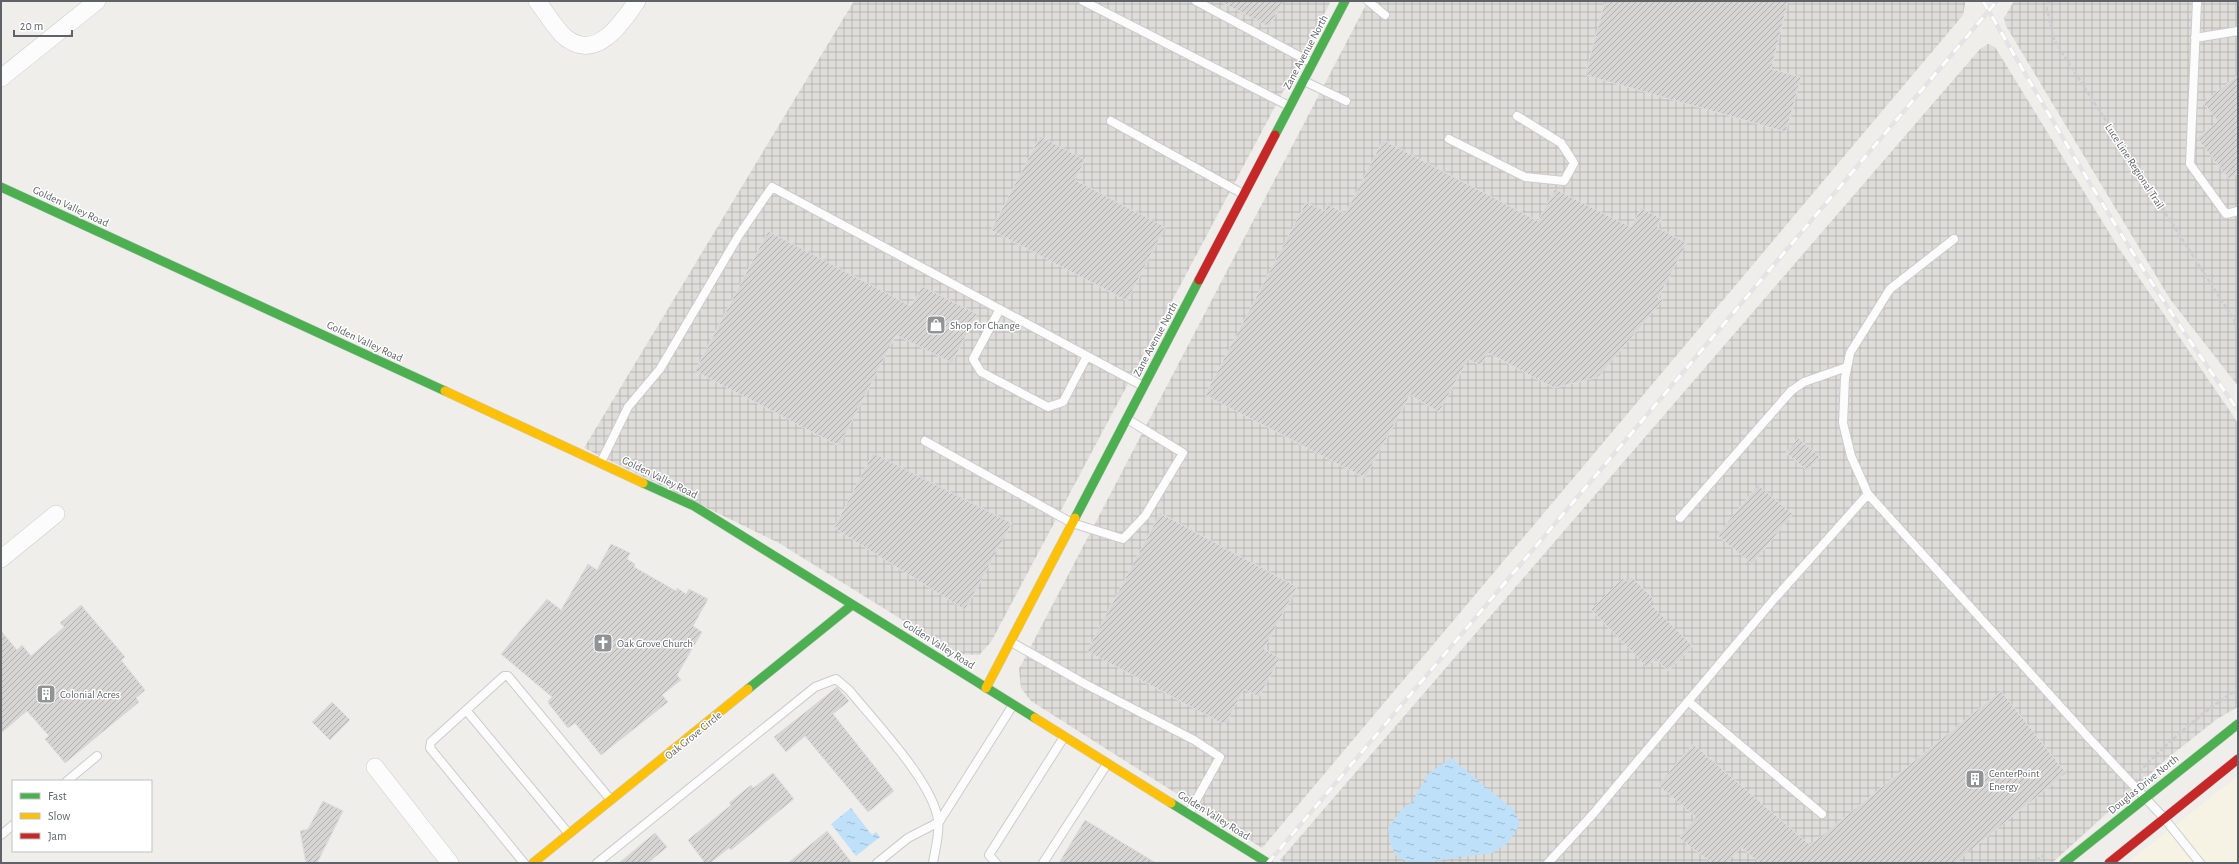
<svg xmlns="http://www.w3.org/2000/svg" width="2239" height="864" viewBox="0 0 2239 864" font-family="'Alegreya Sans',sans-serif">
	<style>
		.commercial { fill: #f7f3e4 }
		.industrial { fill: url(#industrial-grid) }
		.water { fill: url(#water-ripples) }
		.building { fill: url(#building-hatch); stroke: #deddd9 }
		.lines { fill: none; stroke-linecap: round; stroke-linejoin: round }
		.lane-casing { stroke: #cbcccc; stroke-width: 10 }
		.street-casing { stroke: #cbcccc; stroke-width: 18 }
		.fast-casing { stroke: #cacacb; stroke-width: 10 }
		.slow-casing { stroke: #cacacb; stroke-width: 10 }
		.jam-casing { stroke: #cacacb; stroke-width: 10 }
		.path { stroke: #cacfcc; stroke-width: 2.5; stroke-dasharray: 4 2; stroke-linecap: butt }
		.lane { stroke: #fdfcfc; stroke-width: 8 }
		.street { stroke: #fdfcfc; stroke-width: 17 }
		.fast { stroke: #4caf50; stroke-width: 9 }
		.slow { stroke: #ffc107; stroke-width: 9 }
		.jam { stroke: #c62828; stroke-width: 9 }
		.rail-casing { stroke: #e4e4e4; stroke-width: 4.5 }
		.rail { stroke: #fff; stroke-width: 3; stroke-dasharray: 9; stroke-linecap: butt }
		.labels { text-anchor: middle; stroke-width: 3; stroke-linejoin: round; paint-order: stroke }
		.street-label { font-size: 11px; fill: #5f6368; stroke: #fff }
		.poi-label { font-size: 11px; fill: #5f6368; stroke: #fff; text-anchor: start }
	</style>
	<defs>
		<pattern id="industrial-grid" width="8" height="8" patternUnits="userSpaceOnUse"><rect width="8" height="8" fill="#dfddda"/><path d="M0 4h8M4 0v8" fill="none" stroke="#b8b7b5"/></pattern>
		<pattern id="water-ripples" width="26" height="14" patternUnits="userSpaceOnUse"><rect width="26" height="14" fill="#bfe0f9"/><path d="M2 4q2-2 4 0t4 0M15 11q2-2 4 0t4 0" fill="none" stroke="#9eb9cd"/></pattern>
		<pattern id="building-hatch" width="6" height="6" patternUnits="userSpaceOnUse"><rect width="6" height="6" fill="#d6d5d3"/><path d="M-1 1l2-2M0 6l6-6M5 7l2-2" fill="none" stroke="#b1b0af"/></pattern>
	</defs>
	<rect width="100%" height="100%" fill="#efeeea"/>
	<path class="commercial" d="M2238 776V863H2127Z"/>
	<path class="industrial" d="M854 1H1331L991 642 979 655 957 654 779 543 584 448Z
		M1368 1H1965V4L1963 15 1262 848 1031 701 1021 688 1019 669Z
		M2014 1H2238V386L2170 299 2006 26 2004 18Z
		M1988 44 1995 47 2118 247 2238 423V707L2217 719 2169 757 2052 863H1285L1280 860 1980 49Z"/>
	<path class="water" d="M1451 758 1514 810 1520 824 1508 843 1492 853 1421 863H1409L1396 856 1390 843 1388 827 1403 808 1412 802 1428 774Z
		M851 808 872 835 876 832 880 837 856 856 831 824Z"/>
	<path class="building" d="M1219 1H1283L1269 27Z
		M1605 1H1788L1771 69 1801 77 1786 132 1585 75Z
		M2238 75V173L2229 179 2197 138 2218 121 2203 103Z
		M1040 136 1085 160 1075 180 1165 227 1127 301 991 230Z
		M1383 140 1538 221 1555 189 1631 227 1641 208 1662 219 1657 227 1687 243 1658 298 1663 300 1598 377 1554 388 1488 353 1481 366 1468 359 1439 412 1410 395 1365 478 1205 395 1306 202 1325 211 1327 204 1345 214Z
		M768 231 911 306 922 286 977 314 952 363 896 335 839 446 695 371Z
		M1798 438 1820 457 1808 471 1786 453Z
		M873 453 1012 523 965 610 834 528Z
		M1758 485 1793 514 1752 564 1717 535Z
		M1160 513 1297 587 1264 649 1280 658 1259 697 1244 689 1225 725 1087 651Z
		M611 544 630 553 627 559 635 564 634 567 676 591 677 588 686 594 689 589 708 599 693 626 702 632 677 675 681 680 662 695 668 702 601 755 575 723 568 728 549 704 548 701 552 697 501 654 547 599 561 610 588 564 597 570Z
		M1632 577 1654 599 1649 603 1693 646 1668 671 1656 658 1647 667 1591 610 1623 578 1627 581Z
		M81 605 125 657 121 660 145 690 136 698 139 702 65 763 45 739 49 736 27 711 1 733V631L17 650 22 645 31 656 64 627 60 623Z
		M837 687 849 701 833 714 894 791 868 812 805 736 786 752 774 737Z
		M2001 691 2066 773 1955 863H1760L1741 847 1727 863H1712L1679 838 1696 817 1658 785 1693 744 1810 845Z
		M332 702 350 720 330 740 312 722Z
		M773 773 794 799 731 850 729 848 710 863H705L688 840 731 805 729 803 751 785 753 788Z
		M323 801 343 811 317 863H306L300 831 308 829Z
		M1085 820 1156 863H1059Z
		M827 831 852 863H788Z
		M655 833 667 847 648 863H619Z"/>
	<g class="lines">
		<g class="lane-casing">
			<path id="lane" d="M1083 1 1289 106
				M1196 1 1312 63
				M1368 1 1385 15
				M2197 1 2190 164 2226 214 2238 211
				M2195 38 2238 31
				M1304 81 1346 101
				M1111 121 1243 194
				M1449 139 1525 177 1564 181 1574 163 1561 143 1517 116
				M1954 239 1890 289 1850 353 1845 378 1843 423 1851 456 1868 494 2088 737 2164 818 2200 863
				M1000 309 973 359 981 372 1048 407 1063 402 1087 356
				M925 441 1072 523 1123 539 1145 516 1183 453 1127 419
				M601 462 628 407 660 369 739 235 772 187 1143 386
				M1680 518 1791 391 1804 382 1847 367
				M1011 642 1087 685 1194 740 1220 757 1189 813
				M1688 701 1822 814
				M466 710 569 834
				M67 781 97 756
				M1 835 13 825
				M524 863 430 748 431 742 504 676H508L610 799
				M597 863 815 687 836 679 849 690C874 721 933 782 938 820 940 833 935 850 933 863
				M877 863 908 838 939 822 1013 705
				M996 863 989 855 1064 737
				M1043 863 1107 764
				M1548 863 1593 814 1775 598 1868 494"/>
		</g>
		<g class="street-casing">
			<path id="street" d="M537 1C546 12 555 29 566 38 597 61 621 24 637 1
				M1 78 97 1
				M1 559 56 514
				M375 767 450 863"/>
		</g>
		<g class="fast-casing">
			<path id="fast" d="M1275 135 1345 1
				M1 187 445 391
				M643 483 694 506 1035 718
				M1075 518 1199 280
				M748 689 852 605
				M1171 803 1268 863
				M2064 863 2238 724"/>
		</g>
		<g class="slow-casing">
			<path id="slow" d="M445 391 643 483
				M986 688 1075 518
				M1035 718 1171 803
				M533 863 748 689"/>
		</g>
		<g class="jam-casing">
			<path id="jam" d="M1199 280 1275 135
				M2109 863 2238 759"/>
		</g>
		<path class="path" d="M2049 1 2047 9 2054 40 2238 326
			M2139 772C2169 741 2202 712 2238 689
			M2031 863 2046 854"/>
		<use href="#lane" class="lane"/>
		<use href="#street" class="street"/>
		<use href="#fast" class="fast"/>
		<use href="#slow" class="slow"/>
		<use href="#jam" class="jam"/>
		<g class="rail-casing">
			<path id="rail" d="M1983 1C2064 141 2144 279 2238 410
				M1268 863 1997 1"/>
		</g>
		<use href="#rail" class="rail"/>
	</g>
	<defs>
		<g id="shop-square" transform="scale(1)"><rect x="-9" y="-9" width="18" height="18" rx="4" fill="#919496" stroke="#fff"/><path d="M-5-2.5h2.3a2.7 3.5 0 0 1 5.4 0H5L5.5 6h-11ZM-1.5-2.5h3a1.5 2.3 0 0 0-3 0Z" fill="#fff"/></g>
		<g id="church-square" transform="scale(1)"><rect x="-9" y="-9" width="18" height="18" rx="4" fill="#919496" stroke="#fff"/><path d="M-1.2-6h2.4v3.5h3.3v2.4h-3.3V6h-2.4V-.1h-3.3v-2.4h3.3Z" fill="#fff"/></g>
		<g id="building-square" transform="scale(1)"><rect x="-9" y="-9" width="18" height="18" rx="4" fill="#919496" stroke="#fff"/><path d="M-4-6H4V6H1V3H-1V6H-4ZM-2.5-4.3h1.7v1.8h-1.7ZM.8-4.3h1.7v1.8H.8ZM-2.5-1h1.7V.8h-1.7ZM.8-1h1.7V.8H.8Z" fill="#fff"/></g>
	</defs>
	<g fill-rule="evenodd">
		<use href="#shop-square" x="936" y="325"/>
		<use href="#church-square" x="603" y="643"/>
		<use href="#building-square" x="46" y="694"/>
		<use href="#building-square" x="1975" y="779"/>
	</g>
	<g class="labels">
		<g class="street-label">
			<text transform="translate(1305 52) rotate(-62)" y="4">Zane Avenue North</text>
			<text transform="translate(2135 166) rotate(57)" y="4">Luce Line Regional Trail</text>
			<text transform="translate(71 206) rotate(25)" y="4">Golden Valley Road</text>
			<text transform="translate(1155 339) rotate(-62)" y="4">Zane Avenue North</text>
			<text transform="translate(365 341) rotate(25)" y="4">Golden Valley Road</text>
			<text transform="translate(660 477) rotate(26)" y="4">Golden Valley Road</text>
			<text transform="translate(939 644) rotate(32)" y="4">Golden Valley Road</text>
			<text transform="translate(693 735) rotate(-39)" y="4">Oak Grove Circle</text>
			<text transform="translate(2143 784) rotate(-39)" y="4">Douglas Drive North</text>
			<text transform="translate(1214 815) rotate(32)" y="4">Golden Valley Road</text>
		</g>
		<g class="poi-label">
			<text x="950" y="329">Shop for Change</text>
			<text x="617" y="647">Oak Grove Church</text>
			<text x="60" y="698">Colonial Acres</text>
			<text x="1989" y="777">CenterPoint<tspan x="1989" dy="13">Energy</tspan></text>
		</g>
	</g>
	<rect width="2239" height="864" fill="none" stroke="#5f6368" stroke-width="4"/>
	<rect x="12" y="780" width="140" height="72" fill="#ffffff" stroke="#bfc1c3"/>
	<rect x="20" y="793" width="20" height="6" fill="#4caf50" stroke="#bfc1c3"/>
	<text x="48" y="800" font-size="12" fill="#5f6368">Fast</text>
	<rect x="20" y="813" width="20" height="6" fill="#ffc107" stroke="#bfc1c3"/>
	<text x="48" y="820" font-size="12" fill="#5f6368">Slow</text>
	<rect x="20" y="833" width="20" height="6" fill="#c62828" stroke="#bfc1c3"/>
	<text x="48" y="840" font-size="12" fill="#5f6368">Jam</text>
	<path d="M14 30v6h58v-6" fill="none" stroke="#5f6368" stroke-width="2"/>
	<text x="20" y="30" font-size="12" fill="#5f6368" stroke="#ffffff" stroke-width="3" paint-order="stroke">20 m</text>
</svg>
